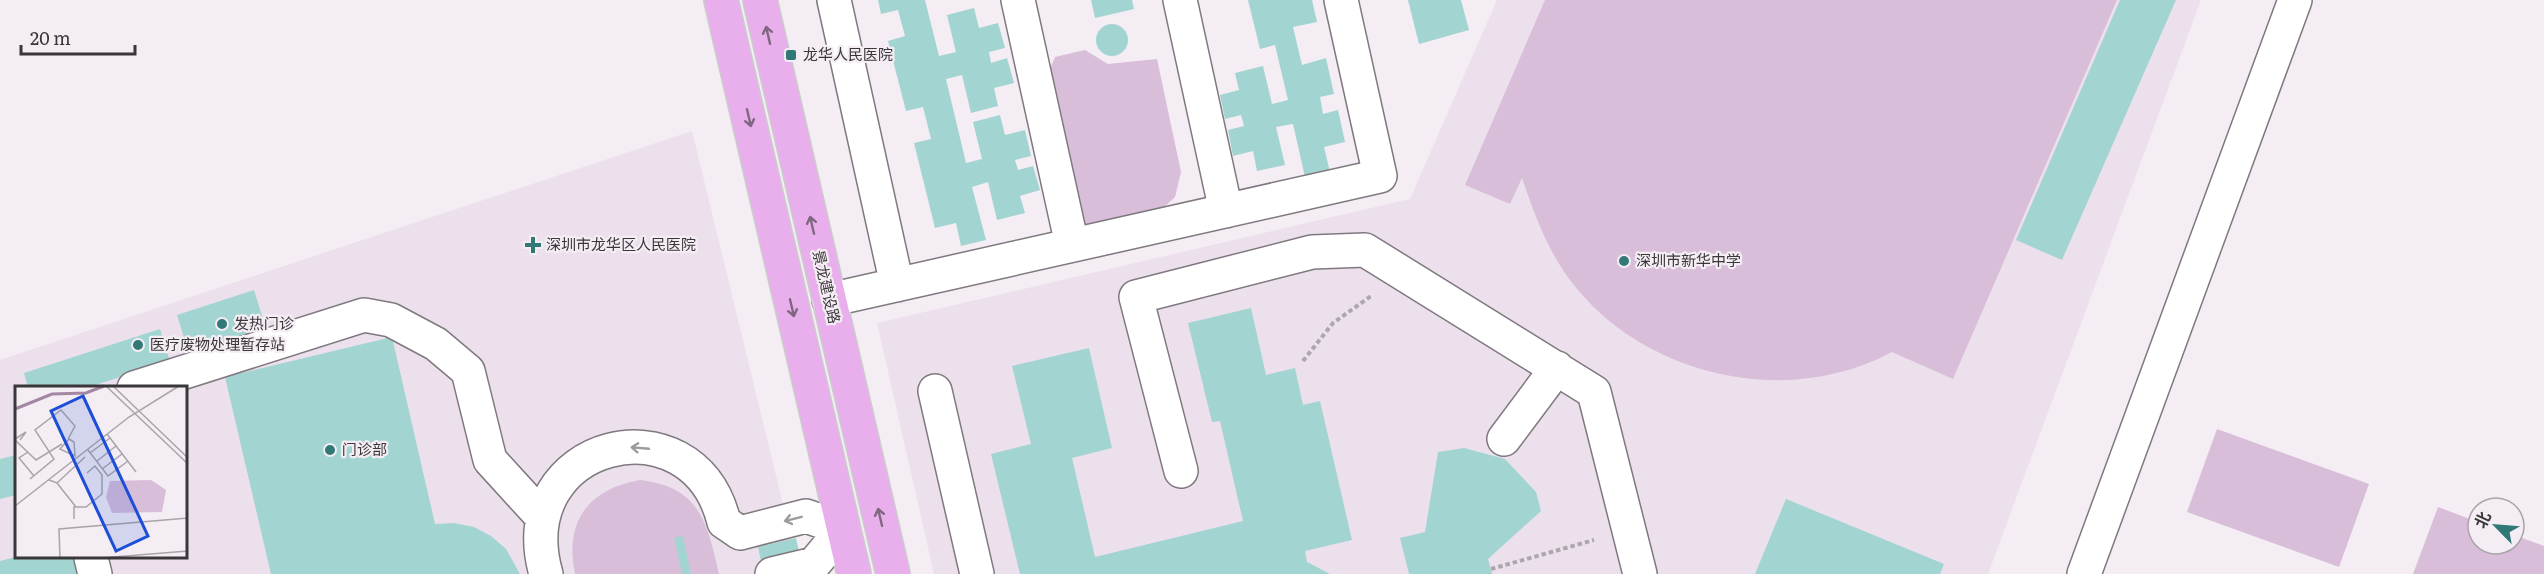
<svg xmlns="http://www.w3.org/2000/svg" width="2544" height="574" viewBox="0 0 2544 574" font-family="Literata,'Noto Sans SC',serif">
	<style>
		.built { fill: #ece0ed; fill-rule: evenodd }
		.green { fill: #d8bed8 }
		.building { fill: #a2d4d1 }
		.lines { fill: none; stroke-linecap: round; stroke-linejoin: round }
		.minor-casing { stroke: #7f797f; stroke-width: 36 }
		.major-casing { stroke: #cccbcc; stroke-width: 36 }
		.path { stroke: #aca7ac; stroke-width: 4; stroke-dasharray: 4.5 3; stroke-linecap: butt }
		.minor { stroke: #fff; stroke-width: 33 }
		.major { stroke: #e8afec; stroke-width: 33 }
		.oneway { stroke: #806781 }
		.oneway2 { stroke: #9c9b9c }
		.poi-dot { fill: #307976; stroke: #f4edf4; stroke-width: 2 }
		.labels { text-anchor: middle; stroke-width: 4.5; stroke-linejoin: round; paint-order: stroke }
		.poi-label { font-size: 15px; fill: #3a373a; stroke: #f4edf4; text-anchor: start }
		.street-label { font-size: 15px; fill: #3a373a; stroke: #f4edf4 }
		.inset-river { fill: none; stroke: #a287a3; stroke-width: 3 }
		.inset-road { fill: none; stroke: #aaa4aa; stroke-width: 1.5 }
		.view { fill: #1d4ed8; fill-opacity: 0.15; stroke: #1d4ed8; stroke-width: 3 }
		.inset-edge { fill: none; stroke: #3a373a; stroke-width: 3 }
	</style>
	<rect width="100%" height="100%" fill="#f4edf4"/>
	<path class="built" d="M1497 0H2201L1988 574H934L877 323 1410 199Z
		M692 131 800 574H0V360ZM16 388H186V558H16Z"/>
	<path class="green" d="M1545 0H2117L1953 379 1892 352C1788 408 1647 378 1573 284 1548 252 1535 216 1522 178L1510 204 1465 185Z
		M1085 50 1108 64 1157 59 1181 172 1175 197 1161 210 1083 227 1043 85 1055 57Z
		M2217 429 2369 484 2339 567 2187 512Z
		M640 480C700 487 707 522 719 574H575C564 522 588 489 640 480Z
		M2438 507 2478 522V544H2514V535L2544 546V574H2413Z"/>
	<path class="building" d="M878 0H925L939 56 956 52 947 15 974 8 979 28 998 23 1005 48 989 52 991 63 1007 58 1014 83 994 88 998 106 971 113 962 75 946 79 966 163 982 159 973 122 1000 115 1005 135 1025 130 1031 156 1015 160 1018 170 1033 166 1040 190 1020 196 1025 213 997 220 988 182 972 187 986 240 961 246 956 223 935 228 914 143 931 139 923 107 906 111 888 41 905 36 898 10 881 14Z
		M1091 0H1132L1134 9 1095 18Z
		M1248 0H1312L1317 22 1293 27 1302 65 1326 58 1334 94 1320 97 1323 114 1338 110 1345 142 1324 147 1330 172 1305 177 1293 124 1276 127 1285 165 1257 171 1253 151 1233 156 1228 130 1244 126 1241 115 1225 119 1220 95 1239 90 1235 73 1263 66 1272 104 1288 100 1275 45 1260 49Z
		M1408 0H1461L1469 30 1419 44Z
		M2120 0H2176L2062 260 2016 240Z
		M1096 40a16 16 0 1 1 32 0a16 16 0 1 1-32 0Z
		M254 290 267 332 190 357 177 315Z
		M1251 308 1266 375 1295 368 1303 405 1320 401 1352 540 1305 551 1307 562 1330 574H1020L991 454 1031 444 1012 366 1089 348 1112 448 1072 458 1095 557 1243 521 1220 421 1212 422 1188 323Z
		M160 329 170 361 86 388H28L24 373Z
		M392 337 435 524 454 523 474 527 491 536 506 549 520 574H271L225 377Z
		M1464 448 1505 459 1536 492 1541 511 1488 559 1492 574H1409L1400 538 1425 532 1438 452Z
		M16 455V495L0 499V459Z
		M1786 499 1944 564 1940 574H1755Z
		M683 536 691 574H682L674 538Z
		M796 538 799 552 761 561 758 547Z
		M16 557 78 558 82 574H0V561Z"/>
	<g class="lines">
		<g class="minor-casing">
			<path id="minor" d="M834 0 897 285
				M1018 0 1072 245
				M1180 0 1226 211
				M829 300 1380 176 1341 0
				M134 388 364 315 391 320 436 344 468 371 490 460 542 517
				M935 391 977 574
				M1504 439 1557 368
				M1181 471 1136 297 1312 252 1365 250 1594 392 1640 574
				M91 558 95 574
				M546 574C508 441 693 395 724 522L740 533 806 516 843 529 814 564 772 574
				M2084 574 2295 0"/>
		</g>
		<g class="major-casing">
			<path id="major" d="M721 0 854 574
				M760 0 893 574"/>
		</g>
		<path class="path" d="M1303 361 1333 323 1371 296
			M1491 569 1594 540"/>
		<use href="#minor" class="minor"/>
		<use href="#major" class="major"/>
	</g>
	<defs><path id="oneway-shaft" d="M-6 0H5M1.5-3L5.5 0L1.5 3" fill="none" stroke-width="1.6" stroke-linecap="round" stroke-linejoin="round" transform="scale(1.5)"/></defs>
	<g class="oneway">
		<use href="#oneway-shaft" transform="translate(768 35) rotate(-103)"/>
		<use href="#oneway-shaft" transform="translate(749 118) rotate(77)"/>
		<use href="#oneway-shaft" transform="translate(812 225) rotate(-103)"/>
		<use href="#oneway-shaft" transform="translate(792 308) rotate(77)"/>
		<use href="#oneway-shaft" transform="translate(880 517) rotate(-103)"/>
	</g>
	<g class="oneway2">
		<use href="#oneway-shaft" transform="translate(640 448) rotate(-175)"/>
		<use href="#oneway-shaft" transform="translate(793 519) rotate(166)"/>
	</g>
	<g class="poi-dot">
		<rect x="785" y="49" width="12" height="12" rx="3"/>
		<path d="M530 236h6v6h6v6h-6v6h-6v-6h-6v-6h6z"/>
		<circle cx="1624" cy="261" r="6"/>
		<circle cx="222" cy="324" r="6"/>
		<circle cx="138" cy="345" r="6"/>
		<circle cx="330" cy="450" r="6"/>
	</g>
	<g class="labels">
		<g class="poi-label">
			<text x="803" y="60">龙华人民医院</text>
			<text x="546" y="250">深圳市龙华区人民医院</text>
			<text x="1636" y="266">深圳市新华中学</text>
			<text x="234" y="329">发热门诊</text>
			<text x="150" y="350">医疗废物处理暂存站</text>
			<text x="342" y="455">门诊部</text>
		</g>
		<g class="street-label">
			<text transform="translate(826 287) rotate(77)" y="5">景龙建设路</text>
		</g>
	</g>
	<g transform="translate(15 386)">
		<rect width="172" height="172" fill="#f4edf4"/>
		<path d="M136 94 151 104 147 126 97 127 91 111 95 95Z" fill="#d8bed8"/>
		<path class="inset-river" d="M0 23 37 8 71 7 89 0"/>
		<path class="inset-road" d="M91 0 173 78M98 0 173 72M92 48 121 86M0 53 11 46 5 54M54 53 59 56 60 70 45 63ZM0 54 21 74 47 58M73 64 93 90 113 75M13 66 4 72 19 90M75 67 95 52M82 75 101 60M87 83 107 68M15 93 39 73 20 44 46 24 60 40 53 53M34 94 42 97 70 71M42 97 61 121M0 120 114 31 164 0M59 133V121H71L87 108V89L80 80 72 87M45 172 44 143 173 132M86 172 173 165"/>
		<path class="view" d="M68 10 133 150 101 165 36 25Z"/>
		<rect width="172" height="172" class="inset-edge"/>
	</g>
	<g transform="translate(2496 526) rotate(295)"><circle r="28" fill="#f4edf4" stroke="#aaa4aa" stroke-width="1.5"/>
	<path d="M0-4.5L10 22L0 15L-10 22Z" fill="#307976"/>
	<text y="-9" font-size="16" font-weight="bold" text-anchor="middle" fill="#3a373a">北</text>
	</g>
	<path d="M21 45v9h114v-9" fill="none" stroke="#3a373a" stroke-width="3"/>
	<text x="30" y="45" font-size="18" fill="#3a373a" stroke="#f4edf4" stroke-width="4.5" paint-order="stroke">20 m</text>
</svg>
